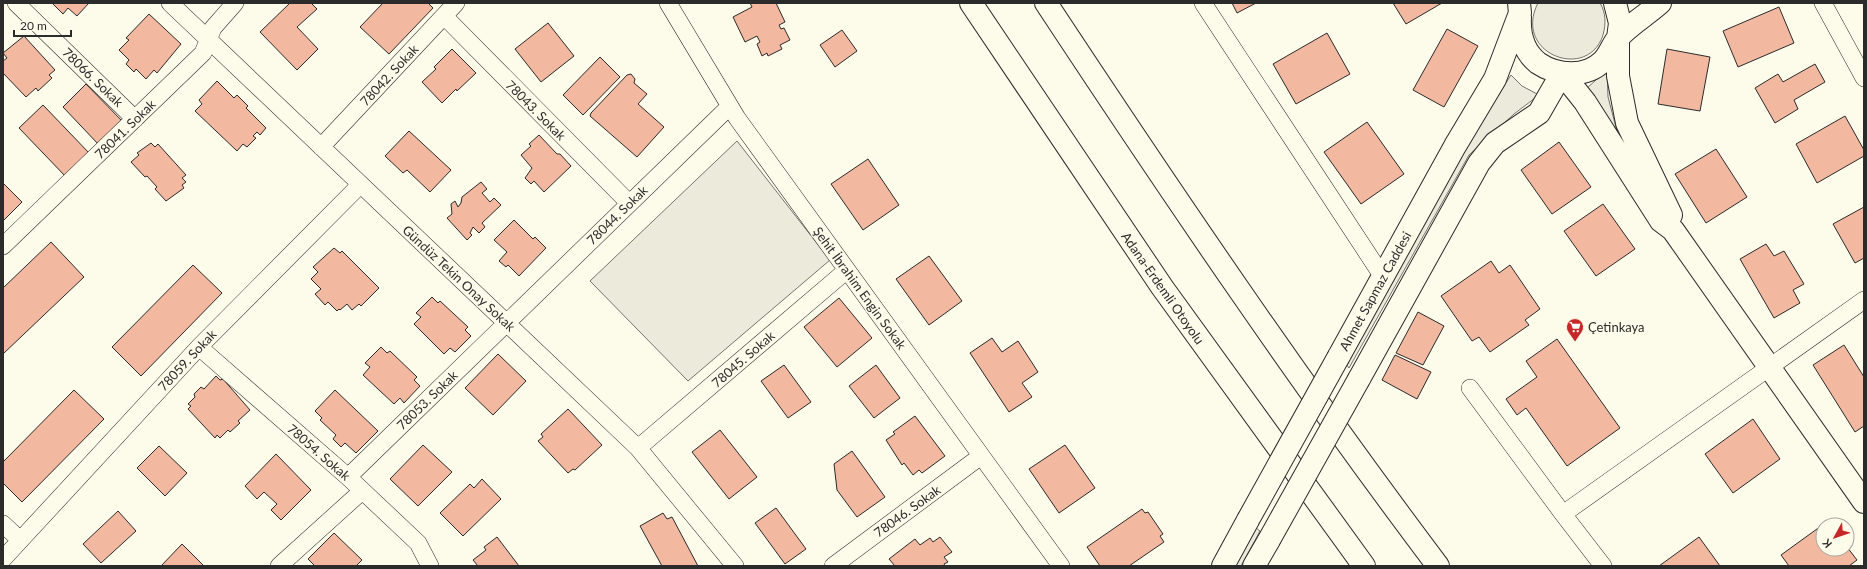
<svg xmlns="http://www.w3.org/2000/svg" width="1867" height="569" viewBox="0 0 1867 569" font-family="Lato,sans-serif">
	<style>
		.green { fill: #ecebdb; stroke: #74746e }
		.building { fill: #f2b8a0; stroke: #2b2b2b }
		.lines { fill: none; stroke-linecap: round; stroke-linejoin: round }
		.street-casing { stroke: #2b2b2b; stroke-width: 18 }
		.secondary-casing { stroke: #2b2b2b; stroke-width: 24 }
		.highway-casing { stroke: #2b2b2b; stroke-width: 24 }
		.street { stroke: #fdfbea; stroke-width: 17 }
		.secondary { stroke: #fdfbea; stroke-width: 22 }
		.highway { stroke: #fdfbea; stroke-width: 22 }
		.secondary-bridge-casing { stroke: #2b2b2b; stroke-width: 24; stroke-linecap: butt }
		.secondary-bridge { stroke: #fdfbea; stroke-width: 22 }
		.labels { text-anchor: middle; stroke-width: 3; stroke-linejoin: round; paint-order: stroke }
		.street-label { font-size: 13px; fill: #2b2b2b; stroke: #fdfbea }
		.poi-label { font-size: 13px; fill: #2b2b2b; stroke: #fdfbea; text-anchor: start }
	</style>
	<rect width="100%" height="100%" fill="#fdfbea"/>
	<path class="green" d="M1538 3H1600C1606 13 1606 24 1603 35 1588 82 1512 54 1538 3Z
		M1607 70 1608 97 1617 131 1586 89Z
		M1511 75 1522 86 1539 95 1514 114 1469 155 1349 368 1346 364 1464 149Z
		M737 141 830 260 688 381 590 281Z
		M1256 528 1260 531 1241 566H1235Z"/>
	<path class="building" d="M52 3H89L77 16 68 8 63 14Z
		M290 3H311L317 9 297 27 318 49 297 70 260 32Z
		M383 3H428L433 8 389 54 360 27Z
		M750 3H776L785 22 779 25 781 29 784 28 790 40 780 45 782 49 768 56 767 53 762 56 757 44 760 42 757 36 745 42 733 17 752 7Z
		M1232 3H1256L1237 13Z
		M1393 3H1442L1406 24Z
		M1779 7 1794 43 1738 67 1723 31Z
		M149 14 181 44 157 73 154 70 146 79 136 69 134 72 126 64 129 60 119 50 129 40 126 38Z
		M548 23 574 56 541 82 515 49Z
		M1447 29 1478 46 1444 107 1413 90Z
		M842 30 857 51 835 67 820 45Z
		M1327 33 1350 74 1296 104 1273 64Z
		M24 36 55 70 49 75 52 78 38 91 36 88 26 97 3 73V61L7 58 3 53Z
		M452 49 476 73 457 91 456 89 442 103 422 82 436 69 434 67Z
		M1667 49 1710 57 1700 111 1658 104Z
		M600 57 620 77 583 115 563 95Z
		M1815 64 1825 82 1794 100 1798 109 1775 123 1755 88 1778 74 1783 82Z
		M631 74 635 79 634 83 647 94 638 104 664 127 637 157 590 116 591 113 627 75Z
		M217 81 234 98 237 95 248 106 246 108 266 128 260 135 257 132 253 136 256 138 247 147 243 144 237 151 195 111 202 104 199 100Z
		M86 84 123 122 99 145 63 107Z
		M43 105 91 155 67 178 19 128Z
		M1845 116 1864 150V156L1817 183 1796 144Z
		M1367 122 1404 174 1361 204 1324 152Z
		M409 131 451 170 430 192 407 170 403 173 385 156Z
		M539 135 557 154H560L571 166 544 192 534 181 531 184 525 178 532 168 521 155 531 146 529 144Z
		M1559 142 1591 187 1552 214 1521 170Z
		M151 143 155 147 158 144 186 175 182 178 186 182 182 185 184 188 166 201 155 189 157 187 147 176 145 177 131 162 139 155 137 153Z
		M1716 149 1747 197 1706 223 1675 174Z
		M868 159 899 205 863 230 831 184Z
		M481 182 487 189 482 193 490 202 494 198 501 205 482 223 485 227 479 233 473 227 470 233 472 235 467 240 447 218 452 214 451 204 455 201 458 207 461 203 462 197Z
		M3 183 22 202 3 221Z
		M1603 204 1635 249 1596 276 1564 231Z
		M1864 207V258L1855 263 1833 224Z
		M514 220 533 239 535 237 546 248 519 276 508 265 506 267 499 261 507 252 494 240Z
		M51 242 84 277 3 354V288Z
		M1766 244 1774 256 1784 251 1804 284 1793 290 1800 303 1774 318 1740 259Z
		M334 248 340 253 342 251 379 288 361 306 359 304 352 310 347 304 340 310 339 309 337 311 328 302 325 305 315 294 321 289 311 279 318 272 313 267Z
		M929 256 962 301 929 325 896 279Z
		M1491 261 1499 273 1510 265 1540 309 1525 320 1529 325 1490 352 1479 337 1472 341 1441 296Z
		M193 265 222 293 141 376 112 347Z
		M432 297 438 303 440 301 468 327 465 330 471 336 455 352 450 348 444 354 414 324 421 317 416 313Z
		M839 298 872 338 837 367 804 327Z
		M1418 312 1444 326 1423 365 1396 353Z
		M992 338 1002 352 1018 341 1038 372 1022 383 1032 397 1009 412 970 353Z
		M1557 339 1620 428 1567 466 1526 408 1517 415 1506 399 1537 377 1526 361Z
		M1844 345 1864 377V426L1855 432 1813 365Z
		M381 347 387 353 390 351 417 377 414 380 420 386 404 403 400 398 394 404 363 375 370 367 365 363Z
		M498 354 526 381 493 415 465 388Z
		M1395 355 1431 372 1417 399 1382 380Z
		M784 365 811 402 788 418 761 381Z
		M876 365 900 398 874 418 849 386Z
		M216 376 220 380 223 379 250 410 238 421 240 423 230 432 228 430 220 438 217 435 215 438 188 409 191 406 188 404 195 397 194 394 201 387 204 389Z
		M74 390 104 419 22 502 3 483V462Z
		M335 390 378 431 356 453 345 443 341 447 333 439 336 435 320 420 322 418 315 411Z
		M568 409 602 445 575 470 573 469 568 473 538 441 543 437 541 434Z
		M915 416 945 456 922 473 919 470 913 475 904 463 902 465 886 440 895 434 893 432Z
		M1753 419 1780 459 1733 493 1705 454Z
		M720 430 757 477 729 499 692 452Z
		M423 445 452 472 418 506 390 479Z
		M1065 445 1095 488 1059 513 1029 469Z
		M159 446 187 473 165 496 137 468Z
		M852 451 885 497 857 517 837 490 834 464Z
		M276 454 311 490 281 520 271 510 277 504 264 492 257 499 245 486Z
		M482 479 501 499 463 536 440 513 470 484 474 488Z
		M776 508 806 549 785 564 755 523Z
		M1142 509 1145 513 1148 512 1163 534 1160 536 1164 542 1129 566H1100L1087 547Z
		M118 511 136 531 101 563 83 544Z
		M663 513 667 519 672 517 698 566H662L640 526Z
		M1828 521 1831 525H1823V549H1847V547L1857 560 1849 566H1789L1781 555Z
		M334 533 362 560 356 566H315L308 559Z
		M497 537 519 566H478L473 560 486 550 484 547Z
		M940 537 952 552 944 557 948 562 944 564 945 566H895L889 559 915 539 920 545 930 538 933 542Z
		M1699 537 1720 566H1659Z
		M182 544 204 566H161Z"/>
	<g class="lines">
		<g class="street-casing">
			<path id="street" d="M16 3 135 119
				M170 3 638 448 735 566
				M668 3 737 118 1061 566
				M1203 3 1383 277
				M1823 3 1864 78
				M444 16 629 203
				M321 147 456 3
				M3 246 203 53 213 28 235 3
				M199 347 348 477 418 543 430 566
				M1470 388 1563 514 1603 566
				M638 448 847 270
				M348 477 729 107
				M1563 514 1864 300
				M3 524 20 540
				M3 559 199 347 360 185
				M279 566 362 491
				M833 566 981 456"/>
		</g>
		<g class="secondary-casing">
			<path id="secondary" d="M1615 3 1620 23 1618 38V76L1627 123 1671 215
				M1520 17C1519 34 1524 52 1538 63 1557 76 1586 78 1603 61 1610 54 1612 45 1618 38 1628 26 1648 14 1660 3
				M1562 73 1585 102 1661 221 1673 230 1864 502
				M1339 356 1455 146 1495 79 1520 13 1519 3
				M1359 379 1479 163 1495 143 1539 113 1562 73
				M1223 566 1248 520
				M1254 566 1269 540"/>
		</g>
		<g class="highway-casing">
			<path id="highway" d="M971 3 1162 287 1364 566
				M1046 3C1172 194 1300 383 1438 566"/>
		</g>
		<use href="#street" class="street"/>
		<use href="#secondary" class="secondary"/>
		<use href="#highway" class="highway"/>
		<g class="secondary-bridge-casing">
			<path id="secondary-bridge" d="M1248 520 1339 356
				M1269 540 1359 379"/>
		</g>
		<use href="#secondary-bridge" class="secondary-bridge"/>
	</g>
	<defs>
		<g id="supermarket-pin" transform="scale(0.9)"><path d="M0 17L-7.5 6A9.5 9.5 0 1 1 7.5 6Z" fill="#c62828" stroke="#fdfbea"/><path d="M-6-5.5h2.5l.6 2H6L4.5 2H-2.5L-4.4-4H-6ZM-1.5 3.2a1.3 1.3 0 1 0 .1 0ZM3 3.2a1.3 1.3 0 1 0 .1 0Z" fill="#fff"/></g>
	</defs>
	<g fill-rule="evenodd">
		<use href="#supermarket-pin" x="1575" y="327"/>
	</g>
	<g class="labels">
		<g class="street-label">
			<text transform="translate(389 75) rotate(-47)" y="5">78042. Sokak</text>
			<text transform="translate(93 77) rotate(44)" y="5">78066. Sokak</text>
			<text transform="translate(536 110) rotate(45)" y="5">78043. Sokak</text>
			<text transform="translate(125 129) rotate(-44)" y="5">78041. Sokak</text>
			<text transform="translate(617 215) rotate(-44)" y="5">78044. Sokak</text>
			<text transform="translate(459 278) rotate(43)" y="5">Gündüz Tekin Onay Sokak</text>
			<text transform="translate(860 288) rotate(54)" y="5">Şehit İbrahim Engin Sokak</text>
			<text transform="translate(1163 288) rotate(55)" y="5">Adana-Erdemli Otoyolu</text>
			<text transform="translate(1375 291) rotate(-61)" y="5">Ahmet Sapmaz Caddesi</text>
			<text transform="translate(743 359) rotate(-41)" y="5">78045. Sokak</text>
			<text transform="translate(187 360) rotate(-47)" y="5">78059. Sokak</text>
			<text transform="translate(427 400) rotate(-44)" y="5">78053. Sokak</text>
			<text transform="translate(319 452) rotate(41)" y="5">78054. Sokak</text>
			<text transform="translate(907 511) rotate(-36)" y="5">78046. Sokak</text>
		</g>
		<g class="poi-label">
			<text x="1588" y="332">Çetinkaya</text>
		</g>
	</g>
	<rect width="1867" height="569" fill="none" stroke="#2b2b2b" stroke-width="8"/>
	<g transform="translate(1835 537) rotate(230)"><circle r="19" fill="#fdfbea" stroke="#a9a89e"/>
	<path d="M0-3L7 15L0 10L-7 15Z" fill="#c62828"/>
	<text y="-6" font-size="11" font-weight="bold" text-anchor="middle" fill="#2b2b2b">K</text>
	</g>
	<path d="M14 30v6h57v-6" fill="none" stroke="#2b2b2b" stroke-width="2"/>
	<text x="20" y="30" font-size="12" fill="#2b2b2b" stroke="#fdfbea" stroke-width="3" paint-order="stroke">20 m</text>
</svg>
